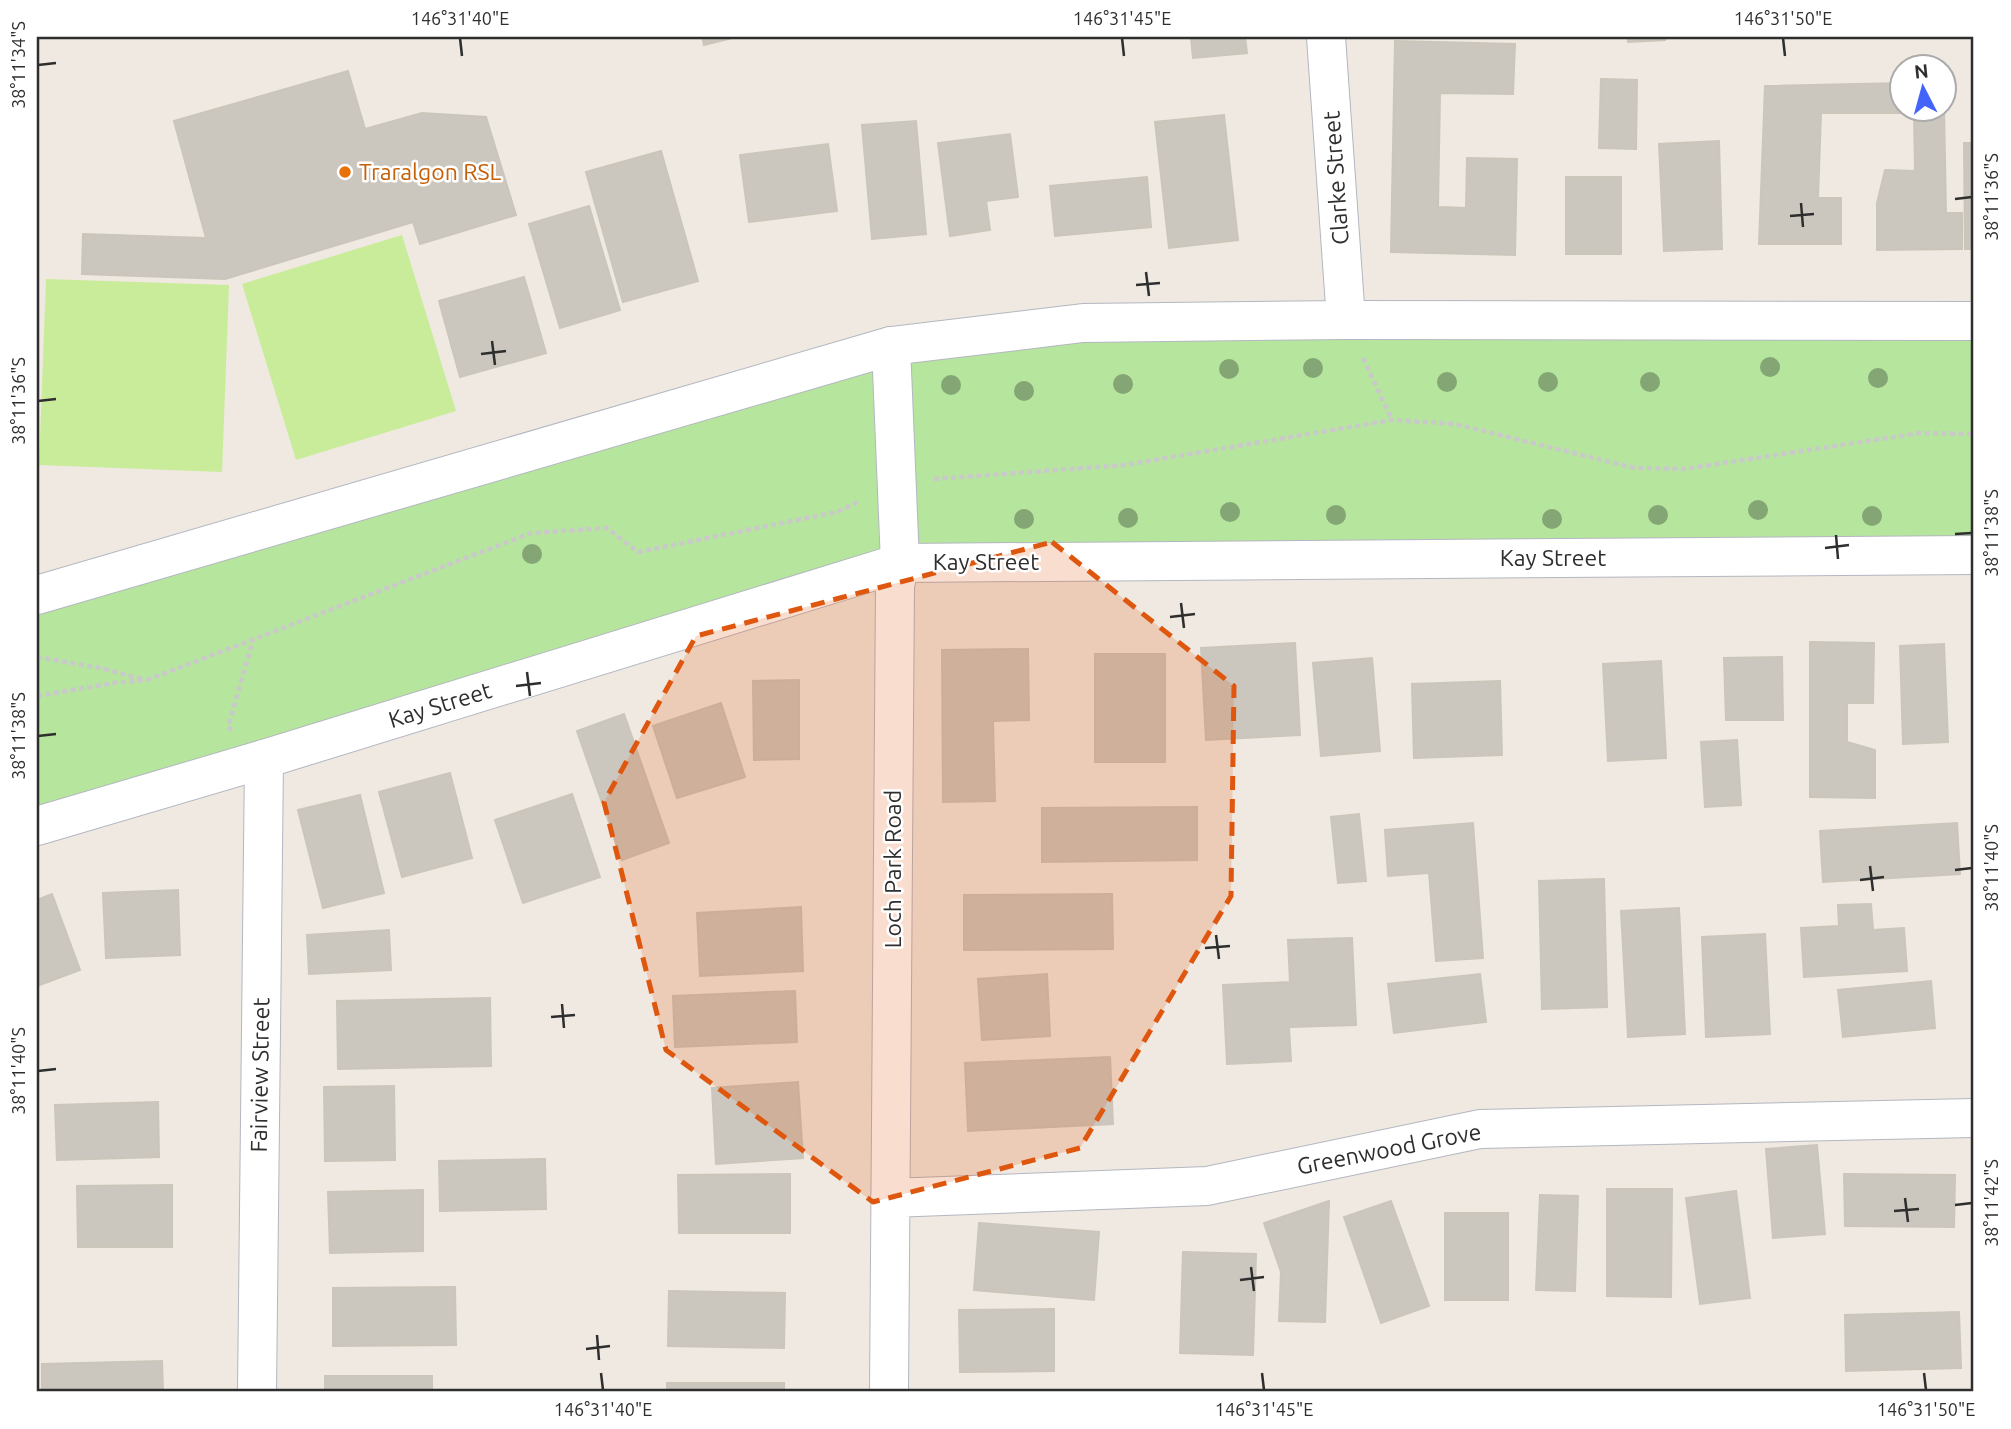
<svg xmlns="http://www.w3.org/2000/svg" width="2011" height="1429" viewBox="0 0 2011 1429" font-family="Ubuntu,sans-serif">
	<style>
		.green { fill: #b6e59e }
		.pitch { fill: #c9ec9a }
		.building { fill: #cbc7bf; stroke: #cbc5ba; stroke-width: 2 }
		.lines { fill: none; stroke-linecap: round; stroke-linejoin: round }
		.minor-casing { stroke: #b4b7c1; stroke-width: 40 }
		.tertiary-casing { stroke: #b4b7c1; stroke-width: 40 }
		.path { stroke: #c9c9c9; stroke-width: 4.5; stroke-dasharray: 5 3.5; stroke-linecap: butt }
		.minor { stroke: #fff; stroke-width: 38 }
		.tertiary { stroke: #fff; stroke-width: 38 }
		.tree { fill: #84a574 }
		.marked { fill: #df570e; fill-opacity: 0.2; stroke: #df570e; stroke-width: 5; stroke-dasharray: 14 9; stroke-linejoin: round }
		.ticks { fill: none; stroke: #2e2e2e; stroke-width: 2.5 }
		.food-dot { fill: #e8710a; stroke: #fff; stroke-width: 2.5 }
		.labels { text-anchor: middle; stroke-width: 5; stroke-linejoin: round; paint-order: stroke }
		.food-label { font-size: 23px; fill: #c56008; stroke: #fff; text-anchor: start }
		.street-label { font-size: 23px; fill: #2e2e2e; stroke: #fff }
		.neatline { fill: none; stroke: #2e2e2e; stroke-width: 2.5 }
		.ticks-label { font-size: 18px; text-anchor: middle; fill: #2e2e2e }
	</style>
	<rect width="100%" height="100%" fill="#efe9e1"/>
	<path class="green" d="M1974 321V555L900 563 37 826V607L891 346Z"/>
	<path class="pitch" d="M402 235 456 411 296 460 242 284Z
		M46 279 229 285 222 472 39 465Z"/>
	<path class="building" d="M702 37H736L704 45Z
		M1191 37H1245L1247 53 1193 58Z
		M1628 37H1665V40L1628 42Z
		M1395 41 1515 44 1513 94 1440 93 1438 207 1466 208 1467 158 1517 159 1515 255 1391 252Z
		M348 71 365 129 422 113 486 117 516 215 420 244 413 222 225 279 82 274 83 234 206 238 174 121Z
		M1601 79 1637 80 1636 149 1599 148Z
		M1902 83V108H1944L1946 213H1962V249L1877 250V203L1885 170 1915 171 1914 113H1821L1818 198H1841V244H1759L1765 86Z
		M1224 115 1238 240 1169 248 1155 122Z
		M916 121 926 234 872 239 862 125Z
		M1010 134 1018 197 986 201 990 230 950 236 938 143Z
		M1719 141 1722 249 1664 251 1659 144Z
		M1964 143H1974V249H1965Z
		M828 144 837 211 749 222 740 155Z
		M661 151 698 281 623 302 586 172Z
		M1147 177 1151 227 1055 236 1050 186Z
		M1566 177H1621V254H1566Z
		M589 206 620 310 560 328 529 224Z
		M524 277 546 353 460 377 439 301Z
		M1810 642 1874 643 1873 703H1847V742L1875 750V798L1810 797Z
		M1295 643 1300 735 1206 740 1201 648Z
		M1944 644 1948 742 1903 744 1900 646Z
		M1028 649 1029 720 993 721 995 801 943 802 942 650Z
		M1095 654H1165V762H1095Z
		M1782 657 1783 720H1726L1724 658Z
		M1372 658 1380 751 1321 756 1313 663Z
		M1661 661 1666 758 1608 761 1603 664Z
		M799 680V759L754 760 753 681Z
		M1500 681 1502 755 1414 758 1412 684Z
		M721 703 745 777 677 798 653 726Z
		M624 714 669 843 622 860 577 731Z
		M1737 740 1741 805 1705 807 1701 742Z
		M450 773 472 858 402 877 379 792Z
		M572 794 600 877 523 903 495 820Z
		M360 795 384 893 323 908 298 810Z
		M1197 807V860L1042 862V808Z
		M1359 814 1366 881 1338 883 1331 817Z
		M1473 823 1483 958 1436 961 1429 873 1388 876 1385 830Z
		M1957 823 1960 874 1823 882 1820 831Z
		M1604 879 1607 1007 1542 1009 1539 881Z
		M178 890 180 955 106 958 103 893Z
		M52 894 80 970 37 986V900Z
		M1112 894 1113 949 964 950V895Z
		M1871 904 1873 930 1904 928 1907 971 1804 977 1801 928 1839 926 1838 905Z
		M801 907 803 971 700 976 697 913Z
		M1679 908 1685 1034 1628 1037 1621 911Z
		M389 930 391 970 309 974 307 935Z
		M1765 934 1770 1034 1706 1037 1702 937Z
		M1352 938 1356 1025 1289 1027 1291 1061 1227 1064 1223 985 1290 982 1288 940Z
		M1047 974 1050 1036 982 1040 978 979Z
		M1480 974 1486 1022 1394 1033 1388 984Z
		M1931 981 1935 1028 1843 1037 1838 990Z
		M795 991 797 1042 675 1047 673 996Z
		M490 998 491 1066 338 1069 337 1001Z
		M1110 1057 1113 1124 968 1131 965 1063Z
		M798 1082 803 1158 716 1164 712 1088Z
		M394 1086 395 1160 325 1161 324 1087Z
		M158 1102 159 1157 57 1160 55 1105Z
		M1817 1145 1825 1234 1773 1238 1766 1149Z
		M545 1159 546 1209 440 1211 439 1161Z
		M790 1174V1233H679L678 1175Z
		M1844 1174 1955 1175 1954 1227 1845 1226Z
		M172 1185V1247H78L77 1186Z
		M1607 1189H1672L1671 1297 1607 1296Z
		M423 1190V1251L330 1253 328 1192Z
		M1736 1191 1750 1298 1700 1304 1686 1198Z
		M1540 1195 1578 1196 1575 1291 1536 1290Z
		M1329 1201 1325 1322 1279 1321 1281 1272 1264 1223Z
		M1391 1201 1429 1306 1381 1323 1344 1217Z
		M1445 1213H1508V1300H1445Z
		M979 1223 1099 1232 1094 1300 974 1290Z
		M1183 1252 1256 1254 1253 1355 1180 1353Z
		M455 1287 456 1345 333 1346V1288Z
		M669 1291 785 1293 784 1348 668 1346Z
		M1054 1309V1371L960 1372 959 1310Z
		M1959 1312 1961 1368 1846 1371 1845 1315Z
		M162 1361 163 1392H42V1364Z
		M325 1376H432V1392H325Z
		M667 1383H784V1392H667Z"/>
	<g class="lines">
		<g class="minor-casing">
			<path id="minor" d="M1326 37 1346 320
				M890 1198 1207 1186 1480 1129 1974 1118
				M257 1392 264 759
				M889 1392 895 586 900 563 891 346"/>
		</g>
		<g class="tertiary-casing">
			<path id="tertiary" d="M37 595 891 346 1083 323 1346 320 1974 321
				M37 826 264 759 900 563 1974 555"/>
		</g>
		<path class="path" d="M1363 358 1392 420
			M934 479 1124 465 1392 420 1455 424 1635 468 1684 469 1920 433 1974 434
			M37 657 100 668 143 679
			M37 696 114 683 147 680 531 533 607 528 638 552 837 512 860 501
			M232 730 228 727 253 640"/>
		<use href="#minor" class="minor"/>
		<use href="#tertiary" class="tertiary"/>
	</g>
	<g class="tree">
		<circle cx="1770" cy="367" r="10"/>
		<circle cx="1313" cy="368" r="10"/>
		<circle cx="1229" cy="369" r="10"/>
		<circle cx="1878" cy="378" r="10"/>
		<circle cx="1447" cy="382" r="10"/>
		<circle cx="1548" cy="382" r="10"/>
		<circle cx="1650" cy="382" r="10"/>
		<circle cx="1123" cy="384" r="10"/>
		<circle cx="951" cy="385" r="10"/>
		<circle cx="1024" cy="391" r="10"/>
		<circle cx="1758" cy="510" r="10"/>
		<circle cx="1230" cy="512" r="10"/>
		<circle cx="1336" cy="515" r="10"/>
		<circle cx="1658" cy="515" r="10"/>
		<circle cx="1872" cy="516" r="10"/>
		<circle cx="1128" cy="518" r="10"/>
		<circle cx="1024" cy="519" r="10"/>
		<circle cx="1552" cy="519" r="10"/>
		<circle cx="532" cy="554" r="10"/>
	</g>
	<path class="marked" d="M1052 542 1234 686 1231 896 1080 1148 873 1202 666 1050 604 802 696 636Z"/>
	<path class="ticks" d="M460 38 462 56M1122 38 1124 56M1783 38 1785 56M38 65 56 63M1955 199 1972 197M1801 203 1803 227M1790 216 1814 214M1146 272 1149 296M1136 285 1160 283M492 341 495 365M481 354 506 351M38 401 56 399M1955 534 1972 533M1836 535 1838 559M1825 548 1849 545M1181 603 1184 628M1170 617 1195 614M527 672 530 696M516 686 541 683M38 736 56 734M1870 866 1873 891M1955 870 1972 868M1860 880 1884 877M1216 935 1219 959M1205 948 1230 946M562 1004 564 1028M551 1017 575 1015M38 1071 56 1069M1905 1198 1908 1222M1955 1205 1972 1203M1894 1211 1919 1209M1251 1267 1254 1291M1240 1280 1264 1277M597 1335 599 1360M586 1349 610 1346M601 1373 603 1390M1262 1373 1264 1390M1924 1373 1926 1390"/>
	<circle class="food-dot" cx="345" cy="172" r="7"/>
	<g class="labels">
		<g class="food-label">
			<text x="359" y="180">Traralgon RSL</text>
		</g>
		<g class="street-label">
			<text transform="translate(1336 178) rotate(-94)" y="8">Clarke Street</text>
			<text x="1553" y="566">Kay Street</text>
			<text x="986" y="570">Kay Street</text>
			<text transform="translate(440 705) rotate(-17)" y="8">Kay Street</text>
			<text transform="translate(893 869) rotate(-90)" y="8">Loch Park Road</text>
			<text transform="translate(260 1075) rotate(-89)" y="8">Fairview Street</text>
			<text transform="translate(1389 1149) rotate(-11)" y="8">Greenwood Grove</text>
		</g>
	</g>
	<rect width="2011" height="1429" fill="none" stroke="#ffffff" stroke-width="77"/>
	<g transform="translate(1923 88) rotate(354)"><circle r="33" fill="#ffffff" stroke="#ababab" stroke-width="2"/>
	<path d="M0-5L12 26L0 18L-12 26Z" fill="#4264fb"/>
	<text y="-10" font-size="19" font-weight="bold" text-anchor="middle" fill="#2e2e2e">N</text>
	</g>
	<rect x="38" y="38" width="1934" height="1352" class="neatline"/>
	<g class="ticks-label">
		<text x="460" y="25">146°31'40"E</text>
		<text x="1122" y="25">146°31'45"E</text>
		<text x="1783" y="25">146°31'50"E</text>
		<text transform="translate(19 65) rotate(-90)" y="6">38°11'34"S</text>
		<text transform="translate(1992 197) rotate(-90)" y="6">38°11'36"S</text>
		<text transform="translate(19 401) rotate(-90)" y="6">38°11'36"S</text>
		<text transform="translate(1992 533) rotate(-90)" y="6">38°11'38"S</text>
		<text transform="translate(19 736) rotate(-90)" y="6">38°11'38"S</text>
		<text transform="translate(1992 868) rotate(-90)" y="6">38°11'40"S</text>
		<text transform="translate(19 1071) rotate(-90)" y="6">38°11'40"S</text>
		<text transform="translate(1992 1203) rotate(-90)" y="6">38°11'42"S</text>
		<text x="603" y="1416">146°31'40"E</text>
		<text x="1264" y="1416">146°31'45"E</text>
		<text x="1926" y="1416">146°31'50"E</text>
	</g>
</svg>
